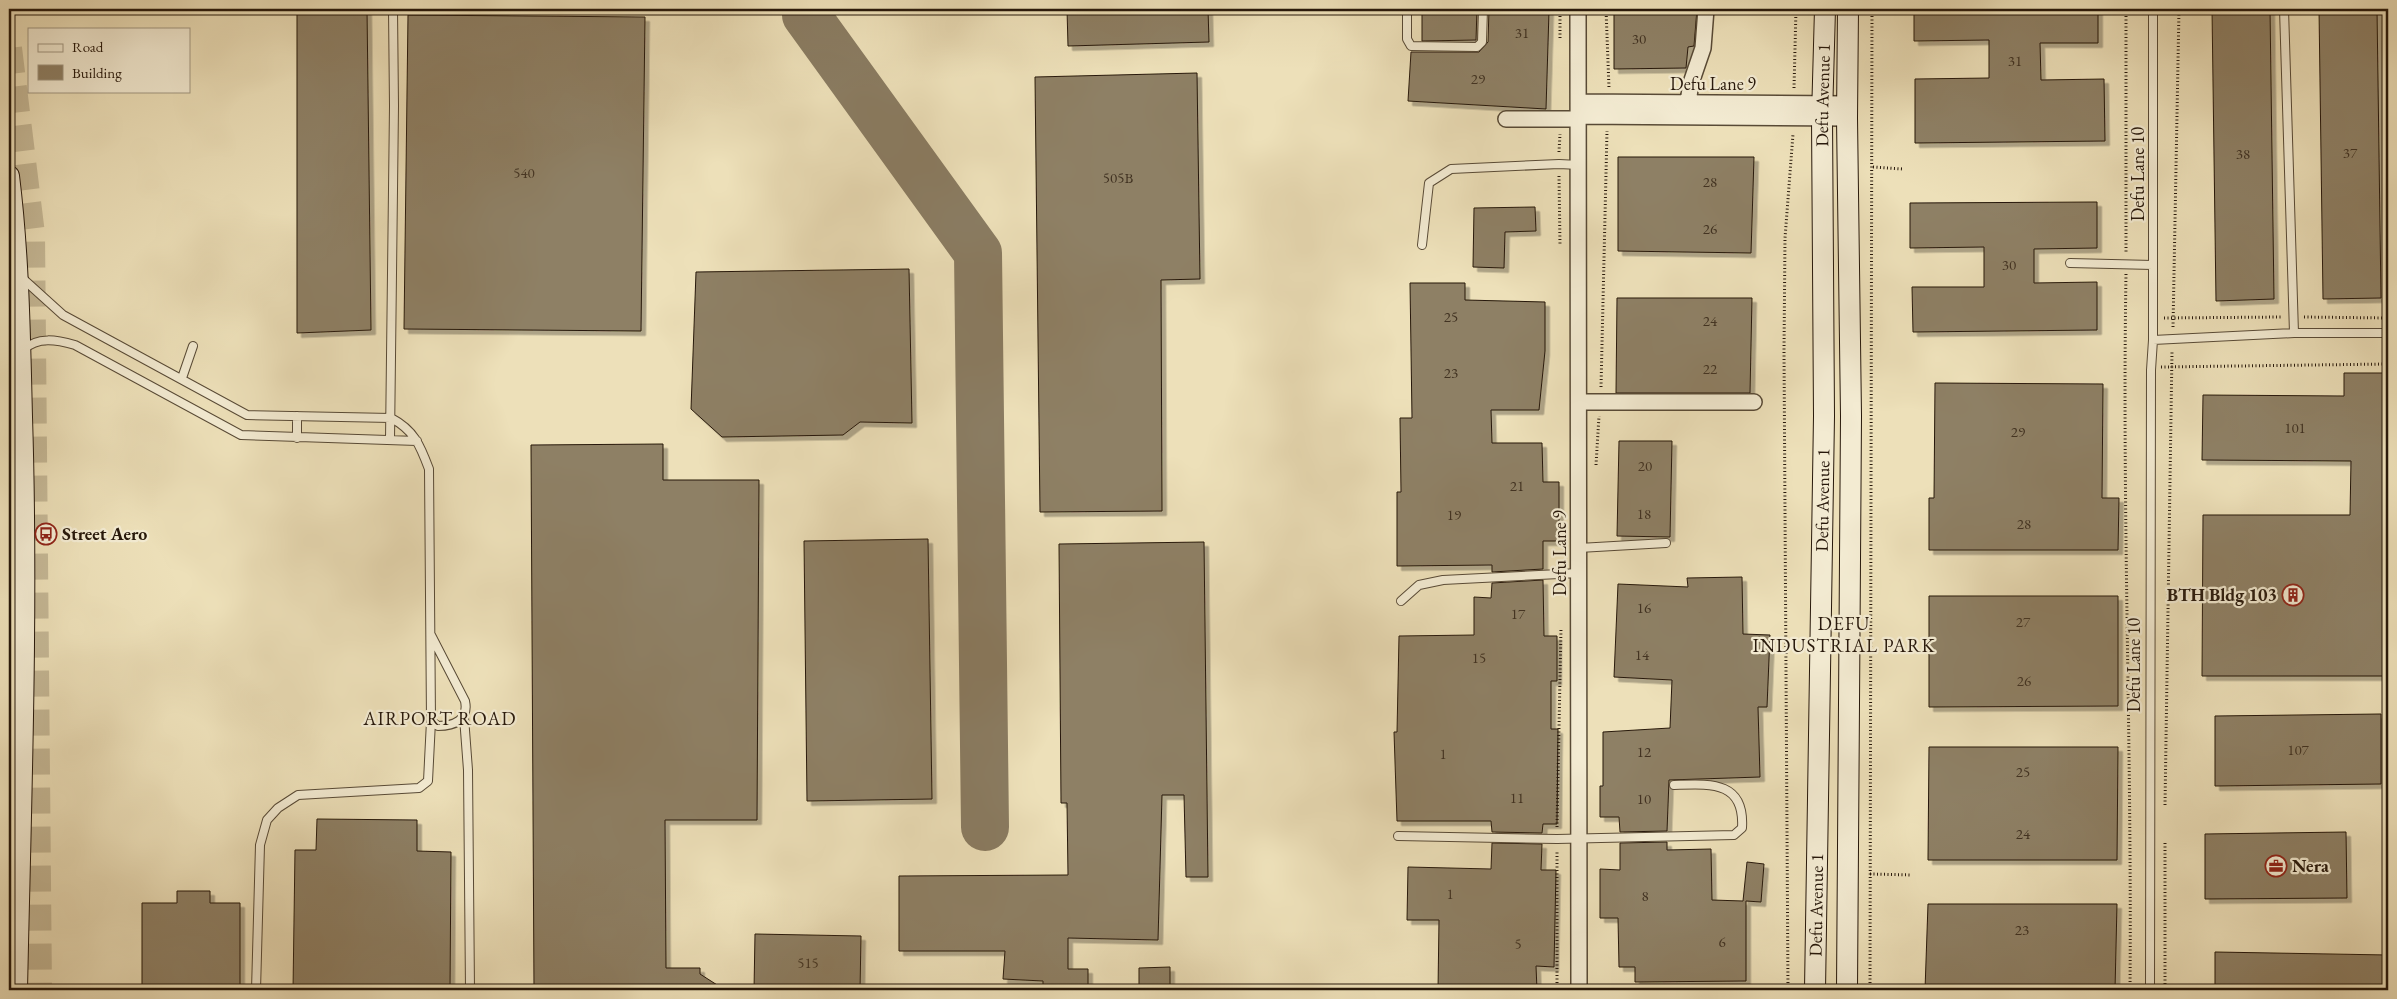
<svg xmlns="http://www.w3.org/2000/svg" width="2397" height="999" viewBox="0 0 2397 999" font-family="'EB Garamond',serif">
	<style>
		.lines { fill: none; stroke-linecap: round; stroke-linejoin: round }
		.taxiway { stroke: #8a7c62; stroke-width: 48 }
		.building { fill: #8e8065; stroke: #27180b; filter: url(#shadow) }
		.motorway-tunnel { stroke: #c5b896; stroke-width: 26; stroke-dasharray: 26 13; stroke-linecap: butt }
		.service-casing { stroke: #584a36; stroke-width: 10 }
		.minor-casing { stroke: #584a36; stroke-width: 18 }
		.secondary-casing { stroke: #27180b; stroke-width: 22 }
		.path { stroke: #27180b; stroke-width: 3; stroke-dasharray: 1 2.5; stroke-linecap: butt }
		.service { stroke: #f3ebd2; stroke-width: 8 }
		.minor { stroke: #f3ebd2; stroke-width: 15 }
		.secondary { stroke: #f3ebd2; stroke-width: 20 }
		.labels { text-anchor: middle; stroke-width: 4.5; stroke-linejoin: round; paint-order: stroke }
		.number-label { font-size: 15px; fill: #413222 }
		.street-label { font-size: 18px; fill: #27180b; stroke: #f3ebd2 }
		.poi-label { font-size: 18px; font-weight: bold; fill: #27180b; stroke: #f3ebd2; text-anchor: start }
		.neighbourhood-label { font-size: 19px; letter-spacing: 1px; fill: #27180b; stroke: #f3ebd2 }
	</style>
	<defs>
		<filter id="shadow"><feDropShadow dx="4.5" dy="4.5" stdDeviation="0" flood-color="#0004"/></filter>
	</defs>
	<rect width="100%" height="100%" fill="#ede0b9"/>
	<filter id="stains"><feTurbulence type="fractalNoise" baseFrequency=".004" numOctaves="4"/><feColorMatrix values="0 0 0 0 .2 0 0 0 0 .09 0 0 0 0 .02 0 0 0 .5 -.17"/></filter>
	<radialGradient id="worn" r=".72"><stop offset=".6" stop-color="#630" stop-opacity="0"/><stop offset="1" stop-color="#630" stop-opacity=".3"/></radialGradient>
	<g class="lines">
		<path class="taxiway" d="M806 9V15L978 253 985 827"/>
	</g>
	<path class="building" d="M297 9H367L371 330 297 333Z
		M1067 9H1208L1209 42 1068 46Z
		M1422 9H1477L1476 40 1422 41Z
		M1489 9 1549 11 1546 109 1408 101 1411 52H1479L1488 42Z
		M1614 9H1697L1694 46 1688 47 1686 68 1614 69Z
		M1914 9H2098V43H2040L2041 80 2104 79 2105 141 1915 143V79L1989 78V40L1914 41Z
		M2212 9H2270L2274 299 2216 301Z
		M2319 9H2377L2381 298 2323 299Z
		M408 15 645 17 641 331 404 329Z
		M1197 73 1200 279 1161 280 1162 511 1040 512 1035 77Z
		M1618 157H1754L1751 253 1618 251Z
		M2097 202V248L2034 249V283L2097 282V330L1913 332 1912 287H1984V247L1910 248V203Z
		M1535 207 1536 231 1505 232 1504 268 1473 267 1474 208Z
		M909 269 912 423 860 422 843 435 722 437 691 409 696 272Z
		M1410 283H1465V300L1545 302V351L1539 410H1491L1492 443H1542L1543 482H1559V541H1543V569L1492 572V565L1397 566V492H1401L1400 418H1412Z
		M1617 298H1752L1750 393H1616Z
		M2344 373H2388V461H2384L2383 676H2202L2203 515H2350L2351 461 2202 460 2203 395 2344 396Z
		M1935 383 2103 384 2102 498H2119L2118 550H1929V498H1934Z
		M1619 441H1672L1670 537 1617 536Z
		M663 444V480H759L757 820H665L666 968H700V974L725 990H534L531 445Z
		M928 539 932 799 807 801 804 541Z
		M1204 542 1208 877H1186L1184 795H1162L1158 940 1068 938V969H1088V990H1043V981L1003 979 1005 951H899V876L1068 875 1067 803H1061L1059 544Z
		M1742 577 1743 634 1770 635 1767 707H1758L1760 777 1669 780 1667 831 1620 832 1619 817H1600V786H1603V732L1670 728 1672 680 1614 677 1618 584 1688 587 1687 578Z
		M1543 580 1544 636H1557V681H1551V729H1558L1557 824H1543L1542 833 1492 832 1491 821H1397L1394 732H1397L1399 636 1474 635V597L1491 598 1492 583Z
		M1929 596H2118V706L1929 707Z
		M2381 714V784L2215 786V716Z
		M1929 747H2118L2117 860H1928Z
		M317 819 417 820V851L451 852 450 990H293L295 850H316Z
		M2346 832 2347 898 2205 899V834Z
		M1667 842V850L1711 849 1712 900 1743 901 1747 862 1764 864 1761 902 1746 901V981L1635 982V967H1619L1618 918H1600V869L1620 870V843Z
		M1492 843 1542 844 1541 870H1556L1554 967 1536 966 1537 990H1438L1439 920H1407L1408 867 1491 869Z
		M177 891H210V903H240V990H142V903H177Z
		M1928 904H2117L2115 990H1925Z
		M755 934 861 936 860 990H754Z
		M2215 952 2388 955V990H2215Z
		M1170 967V990H1139V968Z"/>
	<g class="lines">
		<path class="motorway-tunnel" d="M9 48 32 234 39 990"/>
		<g class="service-casing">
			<path id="service" d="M1407 9V39L1411 46 1477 47 1482 42 1483 9
				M2284 9 2294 333
				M1422 245 1429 183 1451 169 1559 164 1579 165
				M2070 263 2153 265
				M21 277 63 315 247 415 391 418C414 430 420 445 429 469L431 721 428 781 419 788 298 795 278 808 267 820 260 845 256 990
				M2153 340 2294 333H2388
				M23 350C38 336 57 340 75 345L241 435 417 441
				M182 378 193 346
				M297 438V416
				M390 440 394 106 393 9
				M1579 548 1666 543
				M1401 601 1419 585 1443 580 1579 573
				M464 717 468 770 470 990
				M431 721 438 726C454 726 469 720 465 701L431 635
				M1398 836 1557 839 1734 835 1742 828C1745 780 1709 784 1674 785
				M2150 990 2151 370 2153 340V9"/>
		</g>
		<g class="minor-casing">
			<path id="minor" d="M1578 9 1579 990
				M1579 102 1847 104
				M1688 102 1691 83 1703 48 1706 9
				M1579 116 1847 118
				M1506 119H1579
				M1579 402H1754"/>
		</g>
		<g class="secondary-casing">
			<g id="secondary">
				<path d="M9 176C19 256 20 337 22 417 28 608 21 799 17 990"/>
				<path id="s1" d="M1815 990 1824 416 1822 117 1825 9"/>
				<path d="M1847 990 1851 416 1847 118 1848 9"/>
			</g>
		</g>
		<path class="path" d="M1560 9V40
			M1606 9 1609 88
			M2126 9V253
			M1794 88 1796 9
			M1559 152 1560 134
			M1873 167 1903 169
			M1559 176 1560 245
			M2126 274C2122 513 2132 752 2130 990
			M2304 317 2388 318
			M2164 318 2283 317
			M2173 327 2179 9
			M2161 367 2388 364
			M1601 387 1607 131
			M1596 465 1599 416
			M2165 805 2172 351
			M1557 827 1561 628
			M2165 843V990
			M1870 874 1912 875
			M1557 990V851
			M1788 990 1784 351 1785 238 1793 134
			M1870 990 1872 9"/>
		<use href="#service" class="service"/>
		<use href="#minor" class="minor"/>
		<use href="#secondary" class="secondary"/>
	</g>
	<defs>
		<g id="bus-ring" transform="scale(1.125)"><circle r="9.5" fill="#f3ebd2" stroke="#8f2418" stroke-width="1.5"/><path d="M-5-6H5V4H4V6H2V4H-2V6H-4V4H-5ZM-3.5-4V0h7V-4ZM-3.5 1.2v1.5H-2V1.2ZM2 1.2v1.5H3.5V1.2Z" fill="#8f2418"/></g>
		<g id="building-ring" transform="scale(1.125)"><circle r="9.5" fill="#f3ebd2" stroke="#8f2418" stroke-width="1.5"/><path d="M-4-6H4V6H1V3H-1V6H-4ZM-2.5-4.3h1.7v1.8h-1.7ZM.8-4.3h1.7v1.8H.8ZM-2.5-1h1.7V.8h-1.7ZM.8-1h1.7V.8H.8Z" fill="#8f2418"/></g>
		<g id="office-ring" transform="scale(1.125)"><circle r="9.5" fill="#f3ebd2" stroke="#8f2418" stroke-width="1.5"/><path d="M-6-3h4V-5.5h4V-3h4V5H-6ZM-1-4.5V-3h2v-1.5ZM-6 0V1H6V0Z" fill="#8f2418"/></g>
	</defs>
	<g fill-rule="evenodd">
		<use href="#bus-ring" x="46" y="534"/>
		<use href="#building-ring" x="2293" y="595"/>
		<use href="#office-ring" x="2276" y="866"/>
	</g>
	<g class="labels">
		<g class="number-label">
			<text x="1522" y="38">31</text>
			<text x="1639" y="44">30</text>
			<text x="2015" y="66">31</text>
			<text x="1478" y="84">29</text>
			<text x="2350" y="158">37</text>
			<text x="2243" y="159">38</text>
			<text x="524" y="178">540</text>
			<text x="1118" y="183">505B</text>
			<text x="1710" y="187">28</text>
			<text x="1710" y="234">26</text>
			<text x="2009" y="270">30</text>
			<text x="1451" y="322">25</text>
			<text x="1710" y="326">24</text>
			<text x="1710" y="374">22</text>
			<text x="1451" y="378">23</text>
			<text x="2295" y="433">101</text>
			<text x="2018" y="437">29</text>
			<text x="1645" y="471">20</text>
			<text x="1517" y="491">21</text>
			<text x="1644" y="519">18</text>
			<text x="1454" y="520">19</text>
			<text x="2024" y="529">28</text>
			<text x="1644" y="613">16</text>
			<text x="1518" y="619">17</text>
			<text x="2023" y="627">27</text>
			<text x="1642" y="660">14</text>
			<text x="1479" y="663">15</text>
			<text x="2024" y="686">26</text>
			<text x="2298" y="755">107</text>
			<text x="1644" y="757">12</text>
			<text x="1443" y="759">1</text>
			<text x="2023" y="777">25</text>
			<text x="1517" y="803">11</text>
			<text x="1644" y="804">10</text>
			<text x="2023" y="839">24</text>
			<text x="1450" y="899">1</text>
			<text x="1645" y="901">8</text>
			<text x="2022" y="935">23</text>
			<text x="1722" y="947">6</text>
			<text x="1518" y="949">5</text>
			<text x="808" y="968">515</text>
		</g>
		<g class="street-label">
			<text x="1713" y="90">Defu Lane 9</text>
			<text dy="6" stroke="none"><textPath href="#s1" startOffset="895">Defu Avenue 1</textPath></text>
			<text transform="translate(2138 174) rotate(-90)" y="6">Defu Lane 10</text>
			<text dy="6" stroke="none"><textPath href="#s1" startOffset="490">Defu Avenue 1</textPath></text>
			<text transform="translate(1560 553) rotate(-90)" y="6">Defu Lane 9</text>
			<text transform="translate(2134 665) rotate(-90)" y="6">Defu Lane 10</text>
			<text dy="6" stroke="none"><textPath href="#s1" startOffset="85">Defu Avenue 1</textPath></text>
		</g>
		<g class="poi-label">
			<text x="62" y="540">Street Aero</text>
			<text x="2277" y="601" text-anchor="end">BTH Bldg 103</text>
			<text x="2292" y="872">Nera</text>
		</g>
		<g class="neighbourhood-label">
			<text x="1844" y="630">DEFU<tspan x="1844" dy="22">INDUSTRIAL PARK</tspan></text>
			<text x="440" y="725">AIRPORT ROAD</text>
		</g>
	</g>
	<rect width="2397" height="999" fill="none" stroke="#ede0b9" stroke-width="30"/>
	<rect x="10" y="10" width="2377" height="979" fill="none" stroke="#27180b" stroke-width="2.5"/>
	<rect x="15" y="15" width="2367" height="969" fill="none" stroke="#27180b"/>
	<rect x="28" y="28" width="162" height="65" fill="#f3ebd2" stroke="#a19782"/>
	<rect x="38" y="44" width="25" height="8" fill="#f3ebd2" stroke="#a19782"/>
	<text x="72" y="52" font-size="15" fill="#27180b">Road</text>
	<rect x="38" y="65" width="25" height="15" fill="#8e8065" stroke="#a19782"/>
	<text x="72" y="78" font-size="15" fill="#27180b">Building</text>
	<rect width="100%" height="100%" filter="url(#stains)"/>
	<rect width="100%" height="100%" fill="url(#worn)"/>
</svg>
